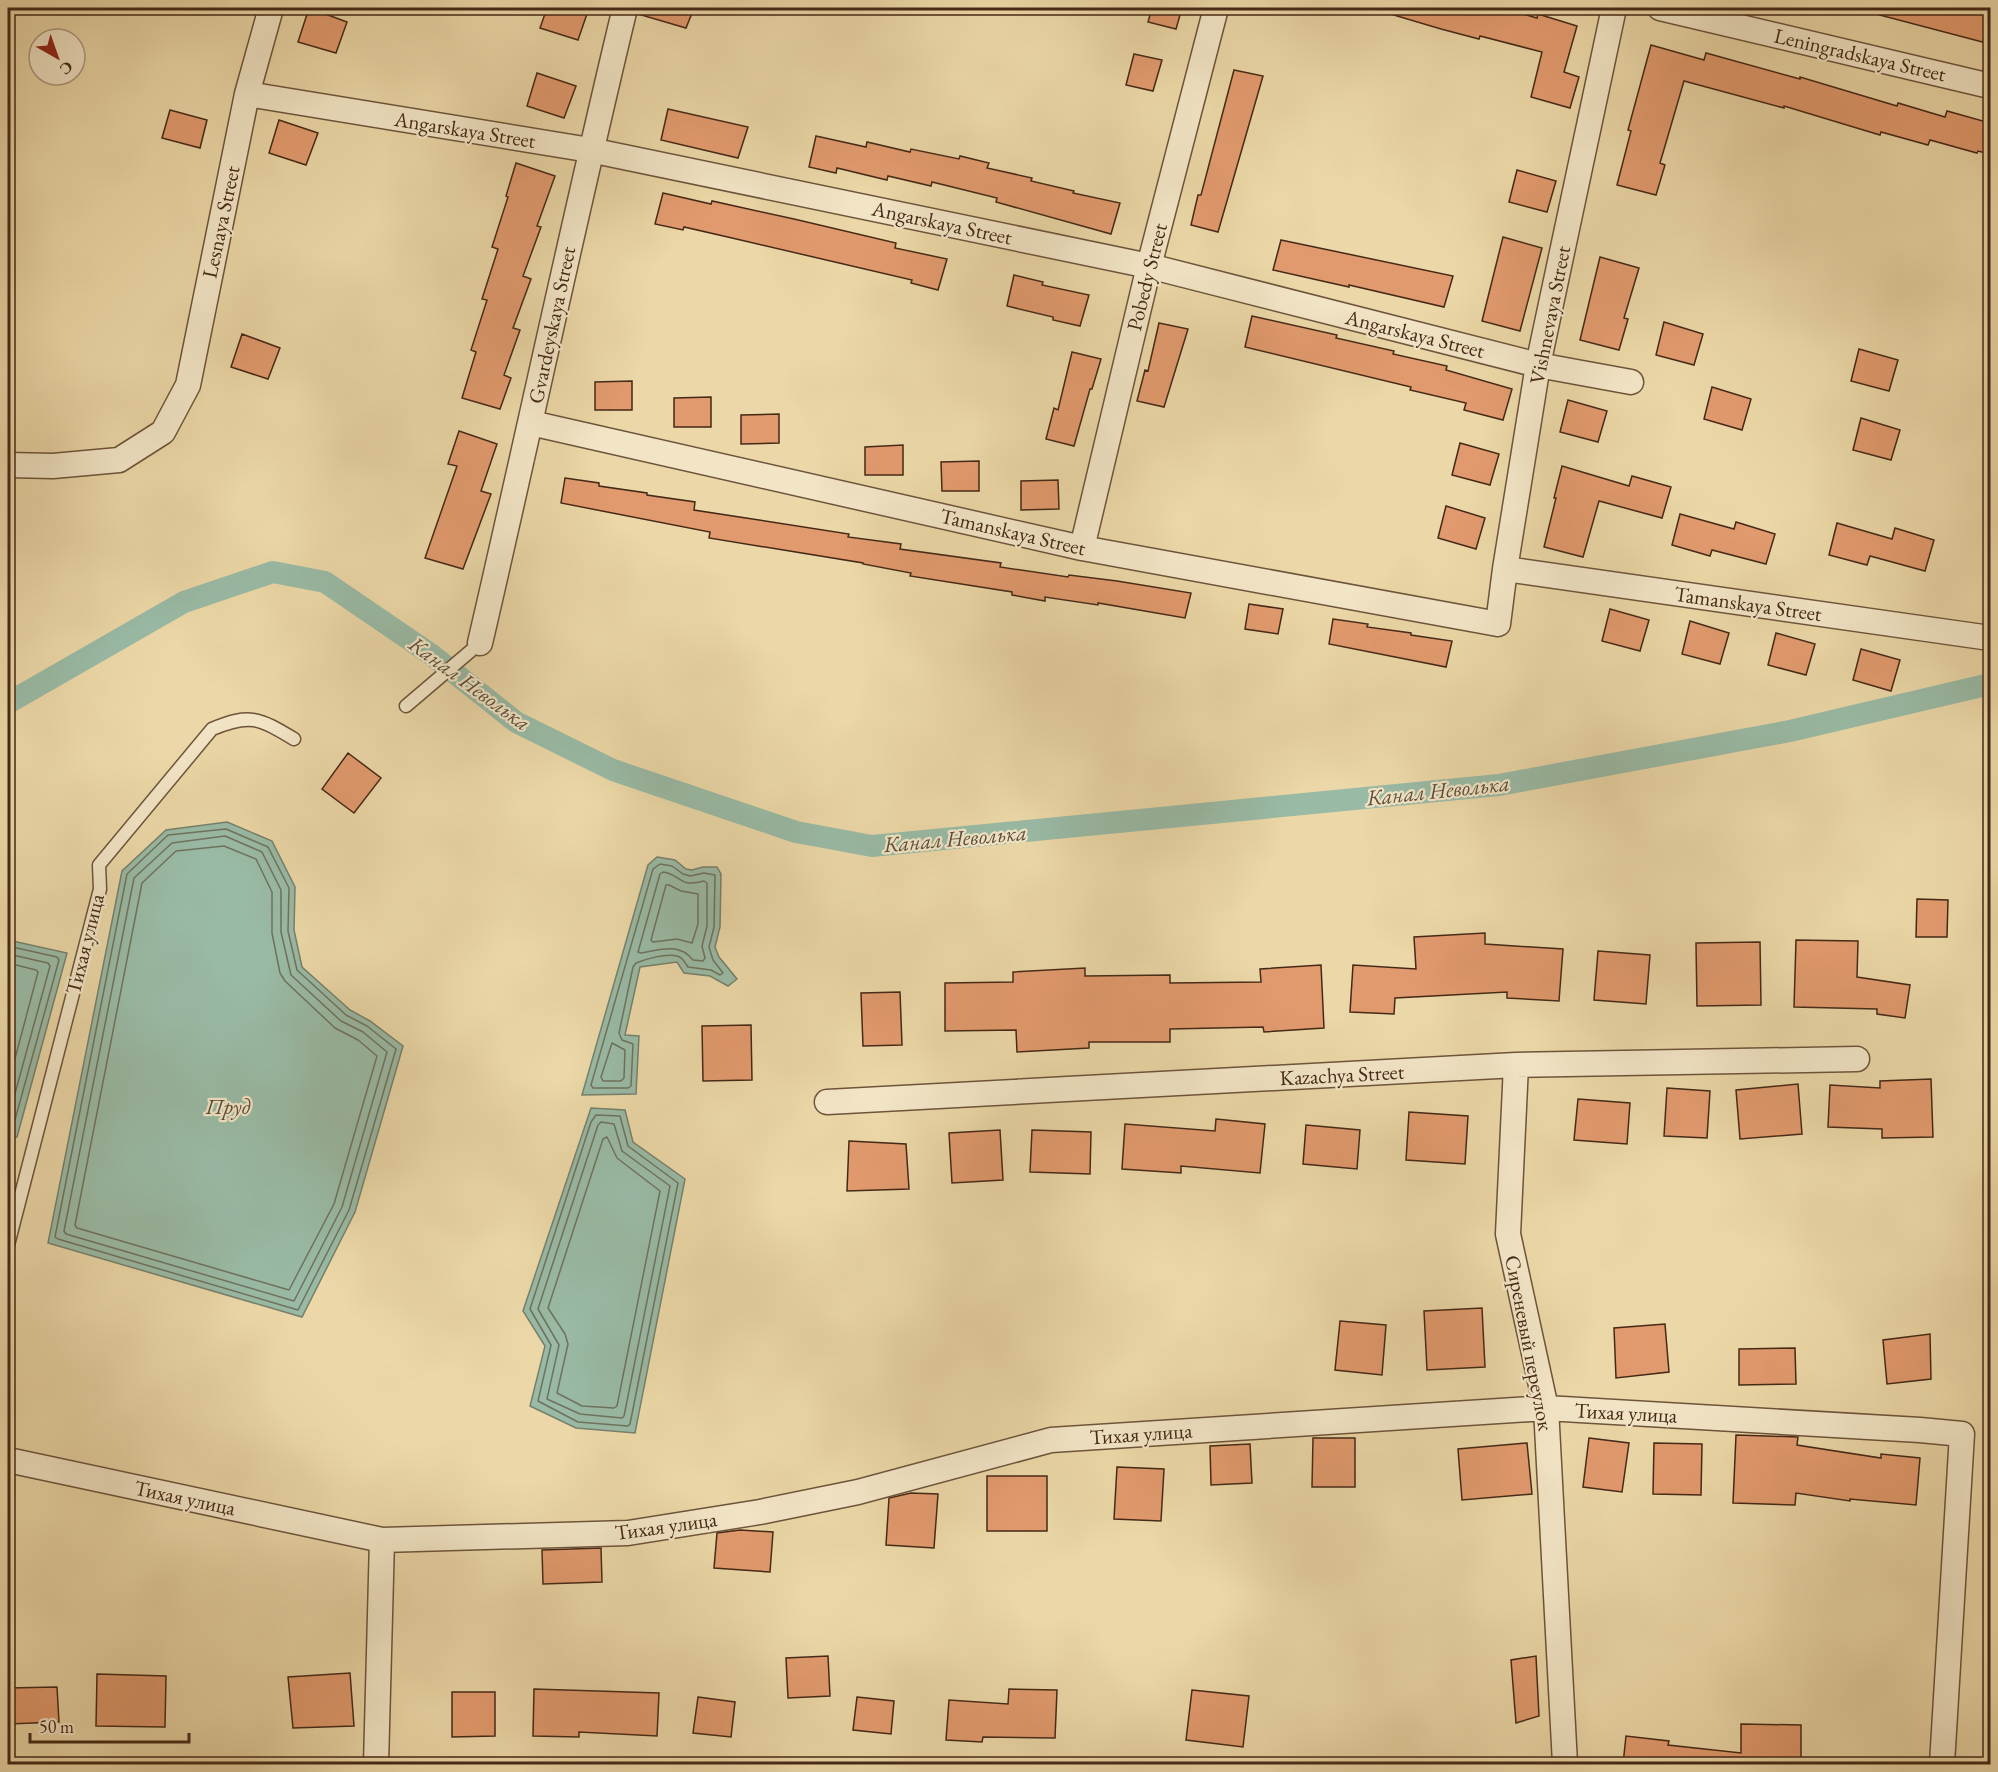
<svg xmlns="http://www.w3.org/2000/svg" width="1998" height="1772" viewBox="0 0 1998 1772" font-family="'EB Garamond',serif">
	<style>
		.water { fill: #99baa5; stroke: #77806c; stroke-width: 1.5 }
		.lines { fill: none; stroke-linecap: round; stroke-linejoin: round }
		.shore { stroke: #6f725e; stroke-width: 1.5 }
		.canal { stroke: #99baa5; stroke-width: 22 }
		.building { fill: #e19a6d; stroke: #452917; stroke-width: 1.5 }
		.lane-casing { stroke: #6e543b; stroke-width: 15 }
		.street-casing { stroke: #6e543b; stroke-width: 27 }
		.lane { stroke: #f2e5c6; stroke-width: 12 }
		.street { stroke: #f2e5c6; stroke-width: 24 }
		.labels { text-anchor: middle; stroke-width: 4.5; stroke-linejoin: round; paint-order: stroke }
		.street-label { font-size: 21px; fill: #452917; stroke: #f2e5c6 }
		.water-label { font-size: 22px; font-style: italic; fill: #5a4d3a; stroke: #f2e5c6 }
	</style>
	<rect width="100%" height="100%" fill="#ebd7a7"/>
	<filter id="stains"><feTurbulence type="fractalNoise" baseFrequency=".00333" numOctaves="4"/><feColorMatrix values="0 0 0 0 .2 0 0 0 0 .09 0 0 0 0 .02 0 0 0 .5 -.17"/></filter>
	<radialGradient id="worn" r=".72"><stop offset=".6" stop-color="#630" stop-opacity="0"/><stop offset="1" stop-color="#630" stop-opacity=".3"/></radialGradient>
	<path class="water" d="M227 822 272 841 295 887 294 930 302 967 350 1010 370 1021 403 1046 355 1212 302 1317 48 1243 122 871 166 830Z
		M657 857 675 860 686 869 692 870 703 867H717L721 874 720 927 715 947 719 957 737 979 728 986 710 976 684 973 677 962 640 967 625 1035 639 1036 636 1094 582 1095 648 865Z
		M8 940 67 953 17 1137 8 1135Z
		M591 1108 625 1110 633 1142 685 1179 635 1433 576 1428 530 1406 545 1346 523 1311Z"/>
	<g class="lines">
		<path class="shore" d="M226 829 268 847 289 888 288 931 297 970 346 1015 367 1026 396 1049 349 1210 298 1310 58 1239 55 1237 127 874 168 835Z
			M225 836 262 852 281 890V932L291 975 341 1021 363 1032 387 1052 342 1207 294 1301 66 1234 64 1231 134 878 172 843Z
			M224 846 256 859 272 892V933L280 973 285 981 335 1028 358 1040 377 1056 334 1204 289 1290 77 1228 75 1225 142 883 176 851Z
			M660 864 672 866 683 874 690 876 704 873 715 875 714 927 709 947 713 960 723 973 720 975 711 970 688 967C685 963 683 957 677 956 666 953 646 959 636 963L633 967 619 1033 622 1040 633 1044 631 1086 628 1088H593L591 1085 653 869Z
			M663 872C683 875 677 888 704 881L707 883V926L702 946 705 958 703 961 693 960C678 942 661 950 641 953L638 952 660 874Z
			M666 885H669L681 891 698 894V924L692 943 677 939 653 942 651 940Z
			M8 946 57 957 59 960 13 1127 8 1130
			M8 954 48 963 50 966 8 1119
			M8 963 36 970 38 972 8 1085
			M612 1043 625 1050 624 1078 621 1081H603L601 1077Z
			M596 1115 620 1116 628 1146 678 1183 630 1424 628 1426 578 1422 538 1401 551 1345 530 1309 591 1122Z
			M601 1122 614 1124 622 1151 670 1186 624 1416 622 1418 580 1414 547 1399 559 1345 538 1309 598 1125Z
			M607 1137 617 1158 660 1191 617 1406 614 1408 582 1406 557 1393 568 1344 565 1334 548 1308 603 1139Z"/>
		<path class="canal" d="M8 703 184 602 273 572 325 582 432 655 516 722 613 770 796 832 872 846 1499 785 1790 731 1990 684"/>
	</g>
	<path class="building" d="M309 8 347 22 336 53 298 42Z
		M547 8H589L578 40 540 28Z
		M639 8H694L686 28 638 14Z
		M1152 8H1182L1176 29 1148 22Z
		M1388 8H1502L1537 18 1538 14 1577 26 1564 72 1579 77 1570 108 1531 97 1542 52 1480 36 1479 39 1441 29 1387 13Z
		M1873 8H1982L1990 10V44L1872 13Z
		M1651 45 1704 60 1706 53 1800 79V77L1897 106 1898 103 1945 117 1947 111 1990 123V154L1978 151 1977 153 1930 140 1928 145 1881 132 1880 135 1784 106V108L1684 81 1660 163 1665 165 1656 195 1617 185 1631 131 1628 130Z
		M1134 54 1162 60 1153 91 1126 85Z
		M1234 70 1263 76 1218 232 1191 225 1198 195H1201Z
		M537 73 576 86 564 118 527 106Z
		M668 109 748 127 738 158 661 140Z
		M170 110 207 120 200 148 162 138Z
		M279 120 318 133 306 165 269 153Z
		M816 136 866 147 867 142 910 152 911 149 959 159 960 156 989 163 987 168 1032 178 1031 181 1074 191 1073 193 1120 203 1111 234 996 202 997 198 932 182 931 186 888 176 887 180 837 168 836 173 809 167Z
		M516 163 555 176 537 226 541 227 523 276 531 279 513 328 520 330 504 375 511 378 500 409 462 398 476 352 471 350 487 300 482 299 498 249 492 247 508 197 506 196Z
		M1517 170 1556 181 1547 212 1509 202Z
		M663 193 711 204 712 201 794 219 896 243 895 248 947 259 938 290 911 283 912 280 732 238 684 227 683 230 655 224Z
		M1503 237 1542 248 1520 331 1482 321Z
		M1281 240 1453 276 1444 307 1349 285V287L1273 270Z
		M1600 257 1639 268 1624 318 1628 319 1619 350 1580 340Z
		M1014 275 1043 282 1042 285 1089 295 1080 326 1053 320V317L1007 306Z
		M1252 316 1337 335 1336 338 1394 351 1393 354 1447 366 1446 370 1512 389 1503 420 1464 410 1466 403 1410 390 1411 387 1245 347Z
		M1664 322 1703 334 1694 365 1656 355Z
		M1159 323 1188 329 1164 407 1137 401 1145 370 1148 371Z
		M242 334 280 348 268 379 231 367Z
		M1859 349 1898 360 1889 391 1851 381Z
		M1072 352 1101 359 1092 389H1090L1074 446 1046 439 1054 408 1058 410Z
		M632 381V410H595V382Z
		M1712 387 1751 399 1742 430 1704 419Z
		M711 397V427H674V398Z
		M1568 400 1607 411 1598 442 1560 432Z
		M779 414V443L741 444V415Z
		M1861 418 1900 430 1891 460 1853 450Z
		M459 431 497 444 481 491 491 494 463 569 425 558 457 466 448 464Z
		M1460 443 1499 454 1490 485 1452 475Z
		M903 445V475H865V447Z
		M979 461V491H942L941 462Z
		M1562 466 1629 486 1632 476 1671 487 1662 518 1599 501 1583 557 1544 547 1556 498H1554Z
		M565 478 599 483V486L647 493V495L695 502 694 510 849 534 848 537 901 544 900 549 1001 563 1000 567 1068 577 1069 575 1117 581 1191 593 1185 618 1098 603V605L1045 597V601L1012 595V592L910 576 911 573 863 564V563L709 538 710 532 561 503Z
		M1058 480 1059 509 1021 510V481Z
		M1446 506 1485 518 1476 549 1438 538Z
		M1680 514 1734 529 1736 522 1775 534 1766 564 1712 550 1710 556 1672 545Z
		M1837 523 1892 539 1895 528 1934 540 1925 571 1870 556 1867 565 1829 555Z
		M1249 604 1283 609 1278 634 1245 629Z
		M1610 609 1649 620 1640 651 1602 641Z
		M1333 619 1368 624 1367 627 1411 633V635L1452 641 1446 667 1329 644Z
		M1690 621 1729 633 1720 664 1682 654Z
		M1776 633 1815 644 1806 675 1768 665Z
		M1861 649 1900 660 1891 691 1853 680Z
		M348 753 381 778 354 813 322 789Z
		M1917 899 1948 900 1947 937H1916Z
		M1485 933V944L1563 949 1559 1001 1507 998V992L1395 998 1394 1014 1350 1012 1353 965 1416 969 1414 937Z
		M1796 940 1858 941 1857 977 1910 985 1905 1018 1877 1014V1009L1794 1007Z
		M1760 942 1761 1005 1697 1006 1696 943Z
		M1598 951 1650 955 1646 1004 1594 1000Z
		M1321 965 1324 1028 1264 1032 1263 1027 1170 1029V1042H1089V1048L1017 1052 1016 1030 945 1031V983L1013 982V972L1085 968V976L1170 975V983L1261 982 1260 969Z
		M900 992 902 1045 863 1046 861 993Z
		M751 1025 752 1080 703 1081 702 1026Z
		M1931 1079 1933 1137 1882 1138V1129L1828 1127 1830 1085 1880 1088V1081Z
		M1798 1084 1802 1134 1740 1139 1736 1090Z
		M1667 1088 1710 1091 1707 1138 1664 1136Z
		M1578 1099 1630 1103 1627 1144 1574 1140Z
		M1409 1112 1468 1116 1465 1164 1406 1160Z
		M1216 1119 1265 1124 1260 1173 1181 1166V1173L1122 1169 1125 1124 1215 1131Z
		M1306 1125 1360 1130 1357 1169 1303 1164Z
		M1000 1130 1003 1180 952 1183 949 1133Z
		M1032 1130 1091 1132 1090 1174 1030 1172Z
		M849 1141 906 1144 909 1189 847 1191Z
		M1482 1308 1485 1367 1427 1370 1424 1311Z
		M1340 1321 1386 1325 1382 1375 1335 1370Z
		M1665 1324 1669 1372 1616 1378 1614 1328Z
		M1930 1334 1931 1379 1887 1384 1883 1340Z
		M1795 1348 1796 1384 1739 1385V1349Z
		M1736 1435 1798 1437 1797 1445 1881 1458V1454L1920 1458 1916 1505 1850 1499V1501L1796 1493 1795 1505 1733 1503Z
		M1313 1438H1355V1487H1312Z
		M1589 1438 1629 1443 1622 1492 1583 1487Z
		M1527 1443 1532 1494 1462 1500 1458 1449Z
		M1654 1443 1702 1444 1701 1495 1653 1494Z
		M1250 1444 1252 1483 1211 1485 1210 1446Z
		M1117 1467 1164 1469 1161 1521 1114 1519Z
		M987 1476H1047V1531H987Z
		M911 1493 938 1494 934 1548 886 1545 889 1498Z
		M740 1530 773 1532 770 1572 714 1568 717 1533Z
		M601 1548 602 1582 543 1584 542 1550Z
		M828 1656 830 1696 788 1698 786 1658Z
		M1536 1656 1539 1716 1516 1723 1511 1660Z
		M350 1673 354 1726 293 1728 288 1677Z
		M97 1674 166 1676 165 1727 96 1726Z
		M57 1687 59 1722 8 1724V1688Z
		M534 1689 659 1693 657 1736 579 1732V1737L533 1736Z
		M1009 1689 1057 1690 1055 1738 983 1737 982 1742 946 1740 949 1700 1008 1704Z
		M1192 1690 1249 1696 1243 1747 1186 1740Z
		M452 1692H495V1736L452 1737Z
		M698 1697 735 1702 731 1737 693 1733Z
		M857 1697 894 1701 891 1734 853 1730Z
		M1741 1724 1801 1725V1764H1623L1626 1736 1669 1741 1668 1745 1741 1753Z"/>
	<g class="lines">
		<g class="lane-casing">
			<path id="lane" d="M406 706 480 643
				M8 1245 100 889 99 865 212 729C250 713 259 718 294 739"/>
		</g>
		<g class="street-casing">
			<path id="street" d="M1660 8 1990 86
				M247 94 590 150 1149 266 1538 365 1631 382
				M531 423 1082 548 1498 624 1505 569 1538 365 1614 8
				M8 465 53 466 119 460 163 432 188 385 247 94 271 8
				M1082 548 1149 266 1216 8
				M1505 569 1990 638
				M480 643C529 432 574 219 625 8
				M1516 1065 1508 1234 1546 1408 1565 1764
				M827 1102 1516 1065 1857 1059
				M8 1460 382 1540 628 1533 760 1512 858 1492 1051 1440 1546 1408 1920 1430 1962 1434 1942 1764
				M376 1764 382 1540"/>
		</g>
		<use href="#lane" class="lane"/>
		<use href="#street" class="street"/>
	</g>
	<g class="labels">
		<g class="street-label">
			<text transform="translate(1860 55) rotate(13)" y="7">Leningradskaya Street</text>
			<text transform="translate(465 130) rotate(9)" y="7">Angarskaya Street</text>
			<text transform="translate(221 222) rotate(-78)" y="7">Lesnaya Street</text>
			<text transform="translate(942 223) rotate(12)" y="7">Angarskaya Street</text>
			<text transform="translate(1147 277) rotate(-76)" y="7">Pobedy Street</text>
			<text transform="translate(1550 315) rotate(-79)" y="7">Vishnevaya Street</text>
			<text transform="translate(552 325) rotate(-78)" y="7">Gvardeyskaya Street</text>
			<text transform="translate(1415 334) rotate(14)" y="7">Angarskaya Street</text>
			<text transform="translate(1013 532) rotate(13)" y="7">Tamanskaya Street</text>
			<text transform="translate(1748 604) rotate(8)" y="7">Tamanskaya Street</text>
			<text transform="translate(85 944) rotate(-76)" y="7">Тихая улица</text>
			<text transform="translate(1342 1075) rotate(-3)" y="7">Kazachya Street</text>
			<text transform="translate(1529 1343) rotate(79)" y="7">Сиреневый переулок</text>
			<text transform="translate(1626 1413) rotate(3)" y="7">Тихая улица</text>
			<text transform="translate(1141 1434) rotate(-4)" y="7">Тихая улица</text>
			<text transform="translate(185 1498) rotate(12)" y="7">Тихая улица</text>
			<text transform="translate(666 1526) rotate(-8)" y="7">Тихая улица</text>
		</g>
		<g class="water-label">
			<text transform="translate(470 683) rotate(36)" y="8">Канал Неволька</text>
			<text transform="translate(1438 790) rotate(-6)" y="8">Канал Неволька</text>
			<text transform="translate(955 838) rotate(-5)" y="8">Канал Неволька</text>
			<text x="228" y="1114">Пруд</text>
		</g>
	</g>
	<rect width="1998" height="1772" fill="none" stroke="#ebd7a7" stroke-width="30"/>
	<rect x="9" y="9" width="1980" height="1754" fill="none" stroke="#452917" stroke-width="3"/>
	<rect x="15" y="15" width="1968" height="1742" fill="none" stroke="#452917" stroke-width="1.5"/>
	<g transform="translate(57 57) rotate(140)"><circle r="28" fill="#f2e5c6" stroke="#ad9a80" stroke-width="1.5"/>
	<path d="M0-4.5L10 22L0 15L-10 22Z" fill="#8f2418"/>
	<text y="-9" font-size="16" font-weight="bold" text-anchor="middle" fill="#452917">С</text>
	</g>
	<path d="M30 1733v9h159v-9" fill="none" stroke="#452917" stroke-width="3"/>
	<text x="39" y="1733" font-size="18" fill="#452917" stroke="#f2e5c6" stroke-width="4.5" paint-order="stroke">50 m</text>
	<rect width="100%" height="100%" filter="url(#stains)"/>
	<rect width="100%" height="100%" fill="url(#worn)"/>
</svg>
